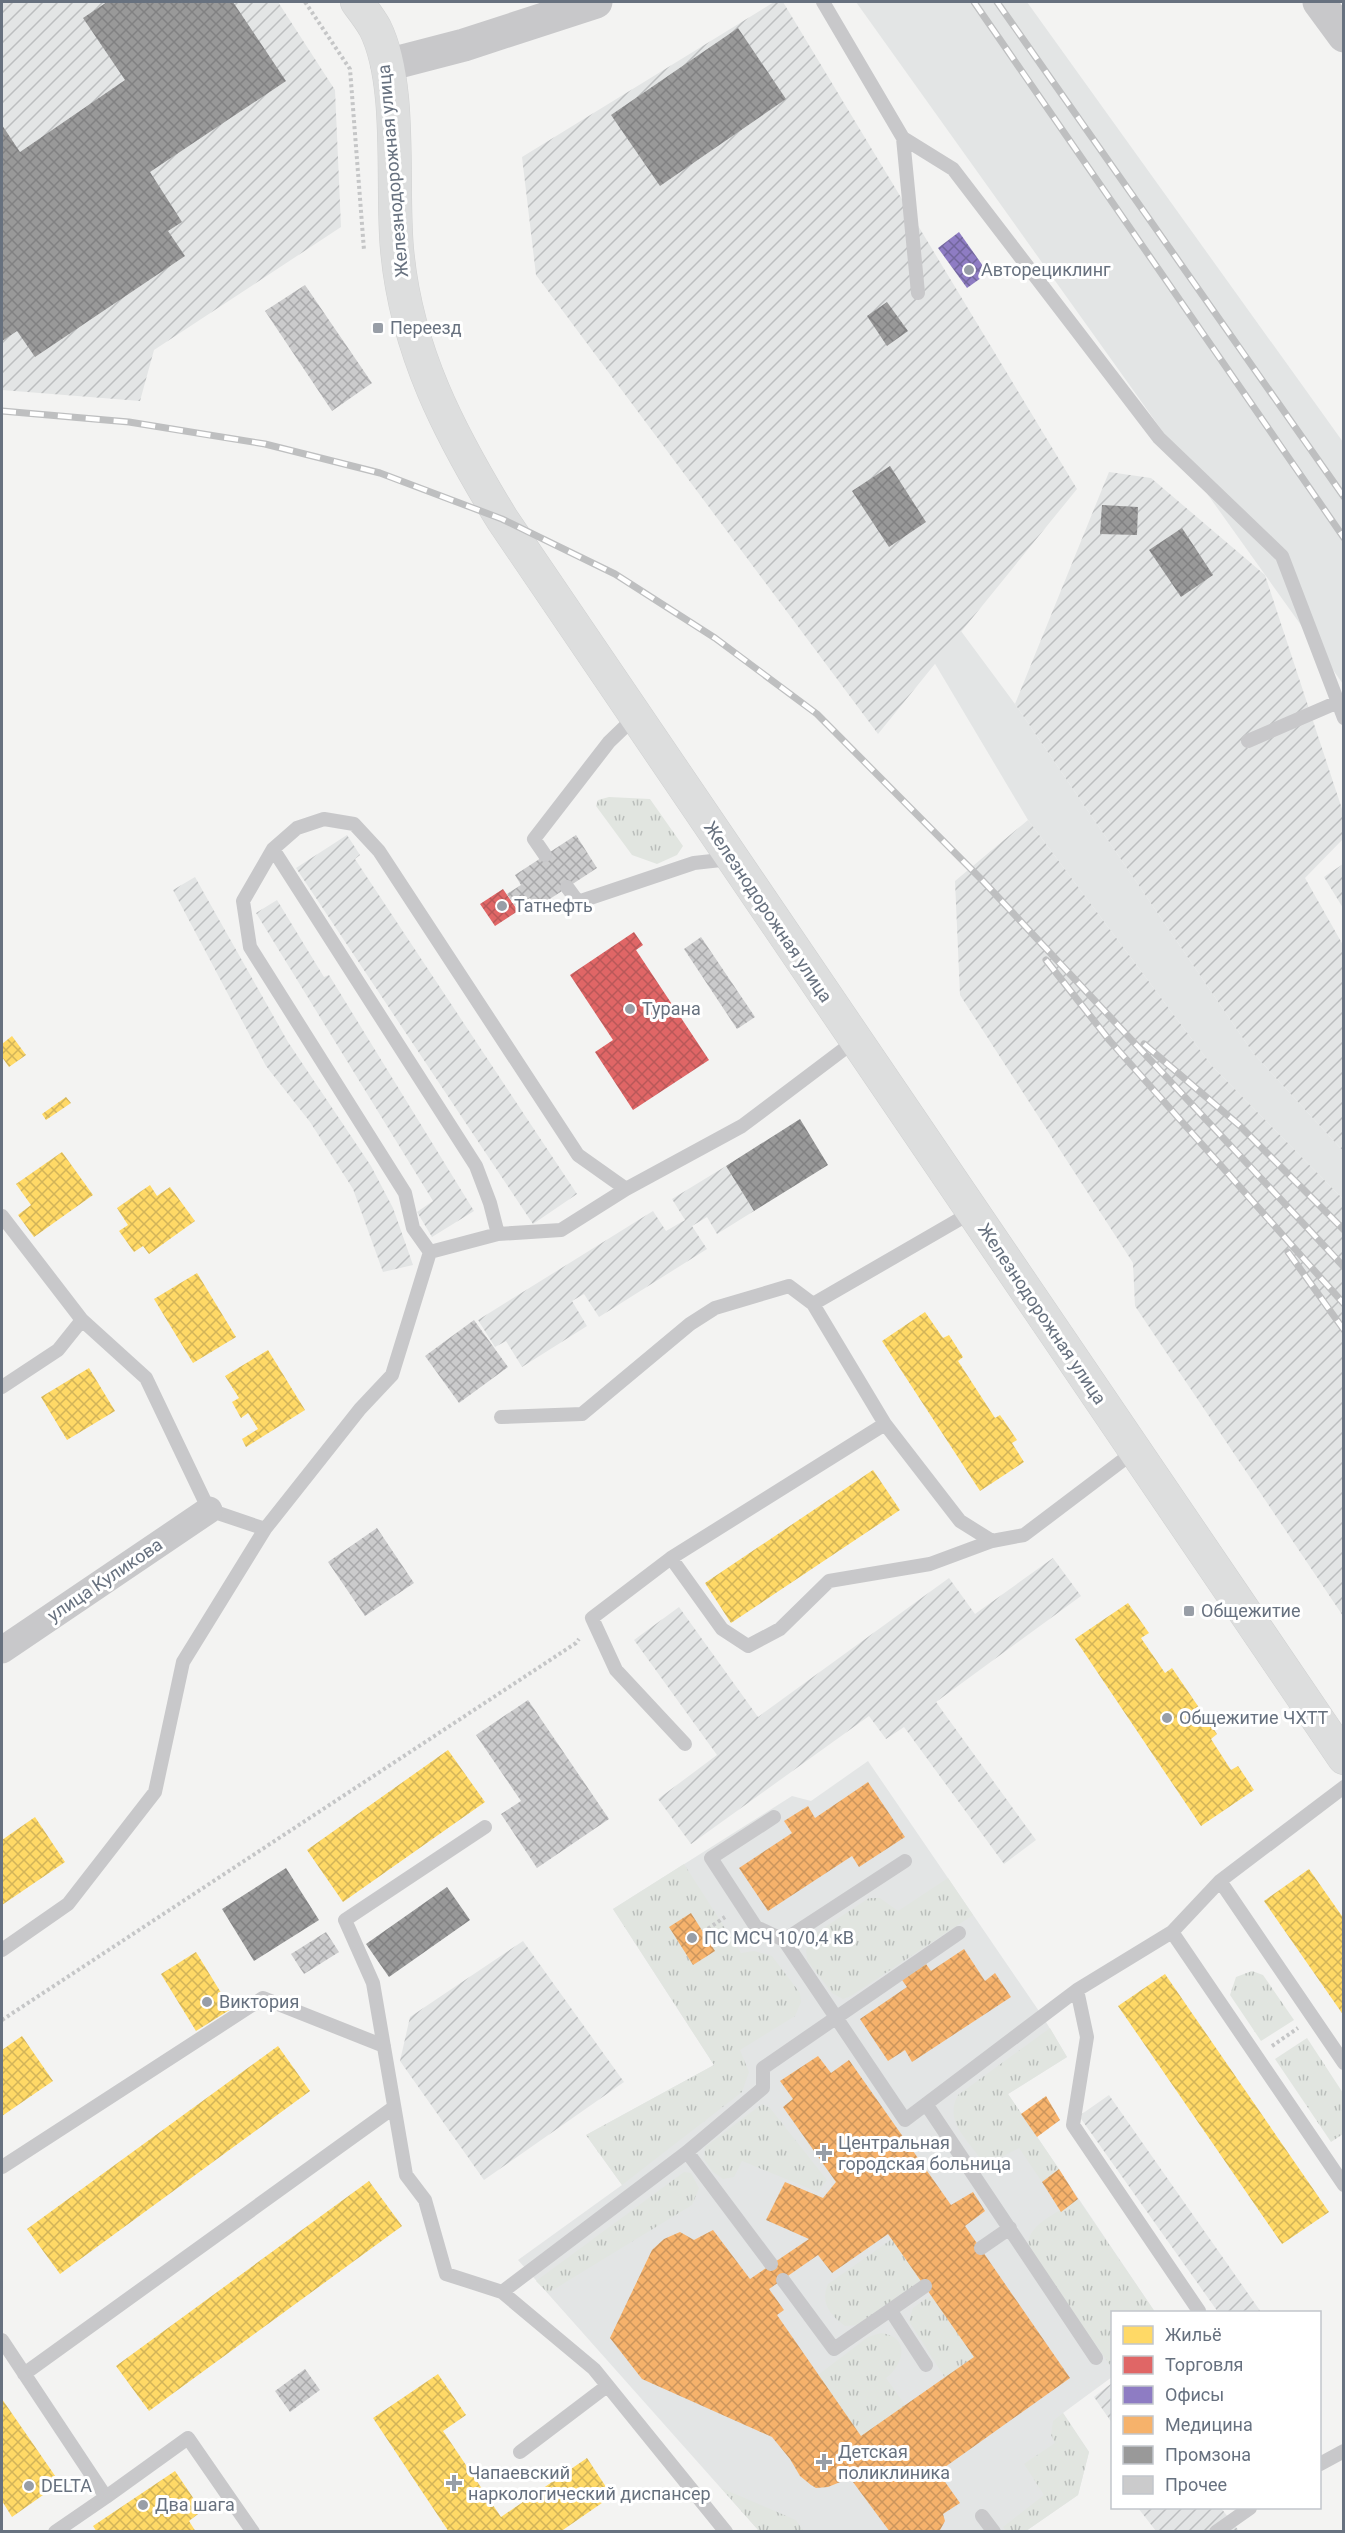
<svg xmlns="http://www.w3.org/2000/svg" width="1345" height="2533" viewBox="0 0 1345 2533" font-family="Roboto,sans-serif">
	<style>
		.built { fill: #e3e5e5 }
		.industrial { fill: url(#industrial-furrows) }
		.grass { fill: url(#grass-tufts) }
		.homes { fill: url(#homes-cross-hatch) }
		.shops { fill: url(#shops-cross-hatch) }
		.offices { fill: url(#offices-cross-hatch) }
		.health { fill: url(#health-cross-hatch); fill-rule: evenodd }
		.industry { fill: url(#industry-cross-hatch) }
		.building { fill: url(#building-cross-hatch) }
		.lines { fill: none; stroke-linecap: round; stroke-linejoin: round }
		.secondary-casing { stroke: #d0d1d1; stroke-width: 34 }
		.path { stroke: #c5c6c7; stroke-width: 4; stroke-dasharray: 3 3; stroke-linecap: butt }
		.service { stroke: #c8c8ca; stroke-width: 14 }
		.minor { stroke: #c8c8ca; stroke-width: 27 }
		.tertiary { stroke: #c8c8ca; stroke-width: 33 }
		.secondary { stroke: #dddede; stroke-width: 33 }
		.rail-casing { stroke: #bebfc0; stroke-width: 7 }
		.rail { stroke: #fff; stroke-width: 4.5; stroke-dasharray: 14; stroke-linecap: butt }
		.poi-dot { fill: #989ea7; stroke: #fff; stroke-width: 2 }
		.labels { text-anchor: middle; stroke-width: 6; stroke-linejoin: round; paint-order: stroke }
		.street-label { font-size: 18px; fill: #67717f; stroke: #fff }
		.poi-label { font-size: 18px; fill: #67717f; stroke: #fff; text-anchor: start }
	</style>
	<defs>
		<pattern id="industrial-furrows" width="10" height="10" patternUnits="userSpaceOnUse" patternTransform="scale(1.5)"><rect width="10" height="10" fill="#e3e5e5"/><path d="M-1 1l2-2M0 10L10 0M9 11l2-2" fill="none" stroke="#bcbebf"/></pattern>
		<pattern id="grass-tufts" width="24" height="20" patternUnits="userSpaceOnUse" patternTransform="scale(1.5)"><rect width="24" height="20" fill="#e1e5e0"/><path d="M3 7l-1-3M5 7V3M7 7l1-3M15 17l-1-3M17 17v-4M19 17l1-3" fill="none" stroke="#babebb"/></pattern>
		<pattern id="homes-cross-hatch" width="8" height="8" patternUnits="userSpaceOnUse" patternTransform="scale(1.5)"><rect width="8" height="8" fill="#ffd966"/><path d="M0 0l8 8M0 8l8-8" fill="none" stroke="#d2b459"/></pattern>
		<pattern id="shops-cross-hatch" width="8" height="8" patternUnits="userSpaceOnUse" patternTransform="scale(1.5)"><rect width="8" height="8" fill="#e06666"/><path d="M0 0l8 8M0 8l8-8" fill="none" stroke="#b95859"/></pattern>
		<pattern id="offices-cross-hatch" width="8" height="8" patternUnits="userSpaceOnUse" patternTransform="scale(1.5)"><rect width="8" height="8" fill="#8e7cc3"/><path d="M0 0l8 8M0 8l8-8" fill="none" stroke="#72669c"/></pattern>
		<pattern id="health-cross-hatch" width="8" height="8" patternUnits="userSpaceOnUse" patternTransform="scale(1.5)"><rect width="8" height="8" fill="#f6b26b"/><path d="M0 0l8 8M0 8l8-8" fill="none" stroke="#cb955d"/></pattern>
		<pattern id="industry-cross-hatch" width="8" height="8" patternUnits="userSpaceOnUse" patternTransform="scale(1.5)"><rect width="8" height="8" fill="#999"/><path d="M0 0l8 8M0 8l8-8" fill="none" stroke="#818182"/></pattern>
		<pattern id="building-cross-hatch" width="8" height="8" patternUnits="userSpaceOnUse" patternTransform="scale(1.5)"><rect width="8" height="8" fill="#cbcbcc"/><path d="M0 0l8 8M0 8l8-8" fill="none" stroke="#a9a9ab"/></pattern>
	</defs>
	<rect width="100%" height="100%" fill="#f3f3f2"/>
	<path class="built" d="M856 2H1027L1343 442V684Z
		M958 627 1015 704 1253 1053 1343 1151V1199L1212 1066 1028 820 928 652Z
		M868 1761 1043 2017 1067 2057 1008 2094 1155 2312H1112V2377L1063 2413 1089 2452 1078 2495 1026 2531H759L518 2260 622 2185 586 2135 714 2065 613 1909 792 1796 811 1801Z"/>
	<path class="industrial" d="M2 2H278L335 90 341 227 154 350 140 401 2 390Z
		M774 2H783L1077 489 878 734 536 275 522 157Z
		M1109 472 1151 478 1265 575 1343 812V839L1305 878 1343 945V1151L1253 1053 1015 704Z
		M1028 820 1212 1066 1343 1199V1616L1135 1306 1133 1263 960 995 955 881Z
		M347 835 360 855 355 859 577 1194 533 1224 296 868Z
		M1343 864V908L1324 877Z
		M195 877 288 1042 371 1166 393 1208 413 1265 383 1272 353 1189 310 1122 266 1066 173 890Z
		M277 900 324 977 329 975 474 1211 432 1237 417 1212 433 1201 256 913Z
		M726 1166 754 1211 717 1234 707 1217 692 1226 707 1249 599 1317 584 1294 572 1301 587 1326 522 1367 506 1341 495 1347 478 1320 653 1211 666 1231 685 1220 672 1199Z
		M1053 1558 1081 1596 936 1702 1036 1840 1004 1864 904 1727 886 1739 869 1716 691 1844 658 1799 717 1755 634 1640 679 1607 758 1717 949 1578 975 1614Z
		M523 1941 624 2082 484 2180 400 2061 410 2017Z
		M1109 2095 1261 2312H1218L1079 2116Z
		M1112 2383V2423L1094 2397Z
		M1138 2508H1221L1239 2531H1156Z"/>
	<path class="grass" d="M609 797 650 799 683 846 677 855 657 864 632 855 596 806 598 800Z
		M684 1864 741 1953 754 1951 772 1956 800 1993 801 2002 795 2016 740 2050 749 2072 742 2092 622 2185 586 2135 714 2065 613 1909Z
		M948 1878 973 1915 851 1996 843 1999 832 1993 807 1960 806 1950 816 1933 869 1898H880L898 1911Z
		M1252 1971 1263 1975 1294 2020 1261 2041 1230 1995 1236 1977Z
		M1050 2028 1067 2057 1008 2094 1059 2169 1042 2182 1019 2148 992 2162 980 2158C966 2138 944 2120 958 2095Z
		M1307 2038 1343 2093V2134L1331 2142 1275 2059Z
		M762 2104 770 2108 827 2180 818 2192 742 2161 734 2177 723 2179 713 2172 704 2159 705 2147Z
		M684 2172 691 2173 699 2188 692 2205 548 2293 536 2281Z
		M1078 2199 1155 2312H1112V2368L1029 2248C1024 2224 1061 2212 1078 2199Z
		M892 2239 921 2281 858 2325 845 2326C830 2315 820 2303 828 2284Z
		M931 2295 974 2357 945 2378 909 2321 913 2308Z
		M881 2333C911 2337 904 2364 886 2378L906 2406 861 2436 818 2375 868 2337Z
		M1063 2413 1089 2452 1078 2495 1026 2531H1006L1003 2527 1044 2495 1024 2464 1055 2443 1051 2435 1053 2421Z
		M721 2488 796 2520 803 2531H759Z"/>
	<path class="homes" d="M12 1036 26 1055 9 1067 2 1057V1044Z
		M66 1097 71 1103 46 1120 42 1114Z
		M62 1152 93 1195 34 1237 18 1215 31 1205 16 1184Z
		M150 1185 157 1196 170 1187 195 1221 149 1254 143 1246 134 1252 119 1231 128 1225 117 1208Z
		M197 1273 236 1337 193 1363 154 1299Z
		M925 1312 943 1338 949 1335 963 1357 958 1361 995 1418 1000 1415 1017 1440 1012 1443 1024 1462 980 1491 882 1341Z
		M268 1350 305 1410 246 1447 242 1439 258 1429 248 1413 241 1418 232 1402 239 1398 225 1376Z
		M89 1368 115 1411 67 1440 41 1397Z
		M873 1470 900 1510 731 1623 705 1583Z
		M1128 1603 1149 1633 1141 1638 1165 1673 1172 1668 1217 1734 1211 1739 1231 1770 1238 1766 1254 1790 1201 1826 1075 1639Z
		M448 1750 485 1802 343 1902 307 1850Z
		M35 1817 65 1862 2 1905V1840Z
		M1309 1869 1344 1919V2016L1264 1901Z
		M196 1952 231 2009 196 2031 161 1974Z
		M1165 1974 1329 2212 1282 2244 1118 2006Z
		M22 2036 53 2081 2 2116V2050Z
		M278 2046 310 2091 60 2274 27 2229Z
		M369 2181 402 2226 149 2411 116 2366Z
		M438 2374 466 2415 443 2431 501 2517 587 2458 612 2496 560 2532H449L373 2418Z
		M2 2399 60 2483 12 2517 2 2501Z
		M175 2471 202 2511 189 2521 196 2532H97L93 2526Z"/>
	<path class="shops" d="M503 889 518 911 495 926 480 904Z
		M634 932 643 945 636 950 709 1060 633 1110 595 1052 613 1040 570 975Z"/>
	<path class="offices" d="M959 232 988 273 967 288 938 248Z"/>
	<path class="health" d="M868 1782 905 1837 859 1867 852 1856 768 1911 739 1868 792 1833 784 1821 808 1806 815 1818Z
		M691 1913 715 1951 693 1965 669 1927Z
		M964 1949 985 1981 995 1973 1011 1997 912 2062 905 2050 888 2061 860 2019 907 1987 902 1980 926 1964 931 1971Z
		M818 2056 831 2073 849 2060 951 2205 973 2192 985 2211 965 2226 1070 2378 938 2472 960 2503 943 2514 945 2521 939 2532H890L850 2478 828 2487 816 2488 811 2485 800 2476 790 2459 772 2437 642 2379 610 2338 652 2250 664 2239 680 2232 694 2240 713 2230 750 2279 809 2239 766 2220 785 2182 823 2198 836 2182 783 2107 793 2099 780 2081ZM888 2234 974 2357 861 2436 777 2315 784 2310 769 2289 818 2255 832 2273Z
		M1046 2096 1060 2120 1037 2137 1021 2114Z
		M1059 2169 1078 2199 1061 2212 1042 2182Z"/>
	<path class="industry" d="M107 2H233L286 81 150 172 182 222 168 231 185 256 35 357 17 331 2 341V125L20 152 125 80 83 18Z
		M738 28 786 99 660 186 611 115Z
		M887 302 908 331 887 346 867 316Z
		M890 466 926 522 889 547 852 491Z
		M1102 505 1138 507 1137 535 1100 534Z
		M1182 528 1213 575 1181 597 1149 550Z
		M800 1119 828 1165 754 1211 726 1166Z
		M286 1868 319 1920 254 1961 222 1909Z
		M447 1887 470 1920 389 1977 366 1944Z"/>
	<path class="building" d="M305 285 372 383 332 411 265 311Z
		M576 835 597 868 536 908 530 898 516 907 507 894 521 885 515 875Z
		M701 937 755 1017 737 1029 684 949Z
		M474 1320 508 1367 459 1403 425 1356Z
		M377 1528 414 1583 365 1616 328 1562Z
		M528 1700 609 1819 537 1868 501 1814 521 1801 476 1735Z
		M326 1932 339 1952 304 1974 291 1954Z
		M305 2369 320 2390 290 2412 275 2391Z"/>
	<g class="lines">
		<g class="secondary-casing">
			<path id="secondary" d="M357 2C363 10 370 19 375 28 403 84 391 186 397 249 406 351 450 434 502 519L1344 1758"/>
		</g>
		<path class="path" d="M305 2 350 69 364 250
			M703 1932 725 1917
			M2 2020 576 1643 579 1639
			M1272 2046 1298 2028"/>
		<path class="service" d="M823 2 903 138 918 293
			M903 138 953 169 1159 438 1282 556 1344 718
			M1248 741 1338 702
			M273 849 476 1166 490 1203 498 1234
			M545 855 534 839 609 742 636 716
			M567 887 578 902 694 863 730 859
			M972 1212 813 1304 885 1424 960 1521 992 1541 1024 1535 1135 1451
			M2 1216 82 1320 146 1378 209 1510 265 1529
			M430 1252 413 1228 405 1193 250 947 243 901 273 849 297 828 324 819 354 824 379 851 578 1155 626 1189
			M2 1387 58 1350 82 1320
			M501 1417 582 1414 690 1324 715 1308 789 1286 813 1304
			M671 1558 722 1629 748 1646 780 1629 829 1581 930 1564 992 1541
			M685 1744 616 1670 592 1618 671 1558 885 1424
			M774 1817 711 1858 756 1927 784 1940 905 2120 1077 1990 1172 1932 1220 1881 1344 1787
			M485 1827 345 1920 373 1983 406 2175 425 2200 446 2274 502 2292 594 2369 726 2532
			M1220 1881 1344 2063
			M1172 1932 1344 2185
			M784 1940 905 1861
			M2 1950 68 1904 155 1792 183 1662 265 1529 360 1409 392 1375 430 1252 498 1234 561 1230 626 1189 742 1126 856 1040
			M1077 1990 1087 2037 1073 2125 1199 2311
			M926 2104 1096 2358
			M687 2152 771 2264
			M2 2167 263 1998 384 2046
			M981 2248 1010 2228
			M783 2280 834 2349 925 2286
			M502 2292 687 2152 763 2088V2068L959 1933
			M891 2311 926 2365
			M2 2340 106 2497 55 2532
			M24 2374 393 2108
			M520 2452 607 2386
			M1320 2464 1344 2451
			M106 2497 188 2438 253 2532
			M982 2516 994 2532
			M1216 2532 1250 2508"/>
		<path class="minor" d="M2 1650 209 1510"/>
		<path class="tertiary" d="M1319 2 1344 36
			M387 65 464 45 596 2"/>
		<use href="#secondary" class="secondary"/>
		<g class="rail-casing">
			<path id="rail" d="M974 2 1344 538
				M997 2 1344 497
				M2 411 129 422 265 444 380 473 502 519 615 574 715 638 817 714 982 880 1344 1267
				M1046 960 1110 1041 1344 1304
				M1144 1044 1239 1125 1344 1230
				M1288 1252 1344 1330"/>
		</g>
		<use href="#rail" class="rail"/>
	</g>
	<g class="poi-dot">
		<circle cx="969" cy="270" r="6"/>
		<rect x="372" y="322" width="12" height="12" rx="3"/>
		<circle cx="502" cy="906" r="6"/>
		<circle cx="630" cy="1009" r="6"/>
		<rect x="1183" y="1605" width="12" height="12" rx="3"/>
		<circle cx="1167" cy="1718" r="6"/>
		<circle cx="692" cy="1938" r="6"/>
		<circle cx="207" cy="2002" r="6"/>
		<path d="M821 2144h6v6h6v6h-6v6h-6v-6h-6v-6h6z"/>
		<path d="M821 2453h6v6h6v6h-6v6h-6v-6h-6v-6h6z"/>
		<path d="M451 2474h6v6h6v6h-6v6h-6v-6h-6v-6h6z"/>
		<circle cx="29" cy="2486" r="6"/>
		<circle cx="143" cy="2505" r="6"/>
	</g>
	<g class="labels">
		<g class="street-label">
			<text transform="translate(393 171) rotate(-95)" y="6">Железнодорожная улица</text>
			<text transform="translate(768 912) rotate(56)" y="6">Железнодорожная улица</text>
			<text transform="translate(1042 1314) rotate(56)" y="6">Железнодорожная улица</text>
			<text transform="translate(105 1580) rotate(-34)" y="6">улица Куликова</text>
		</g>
		<g class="poi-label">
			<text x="981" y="276">Авторециклинг</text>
			<text x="390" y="334">Переезд</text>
			<text x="514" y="912">Татнефть</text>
			<text x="642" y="1015">Турана</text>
			<text x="1201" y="1617">Общежитие</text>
			<text x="1179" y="1724">Общежитие ЧХТТ</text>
			<text x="704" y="1944">ПС МСЧ 10/0,4 кВ</text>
			<text x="219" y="2008">Виктория</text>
			<text x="838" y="2149">Центральная<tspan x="838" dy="21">городская больница</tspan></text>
			<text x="838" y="2458">Детская<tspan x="838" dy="21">поликлиника</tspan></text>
			<text x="468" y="2479">Чапаевский<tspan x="468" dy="21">наркологический диспансер</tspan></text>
			<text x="41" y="2492">DELTA</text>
			<text x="155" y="2511">Два шага</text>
		</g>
	</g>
	<rect width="1345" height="2533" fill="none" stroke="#67717f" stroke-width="6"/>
	<rect x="1111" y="2311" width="210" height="198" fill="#ffffff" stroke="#c2c6cc" stroke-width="1.5"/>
	<rect x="1123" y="2326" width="30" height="18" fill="#ffd966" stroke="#c2c6cc" stroke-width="1.5"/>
	<text x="1165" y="2341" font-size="18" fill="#67717f">Жильё</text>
	<rect x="1123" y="2356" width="30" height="18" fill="#e06666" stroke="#c2c6cc" stroke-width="1.5"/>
	<text x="1165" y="2371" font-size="18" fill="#67717f">Торговля</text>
	<rect x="1123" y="2386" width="30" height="18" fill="#8e7cc3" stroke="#c2c6cc" stroke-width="1.5"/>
	<text x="1165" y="2401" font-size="18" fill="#67717f">Офисы</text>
	<rect x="1123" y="2416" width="30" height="18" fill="#f6b26b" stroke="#c2c6cc" stroke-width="1.5"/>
	<text x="1165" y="2431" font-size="18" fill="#67717f">Медицина</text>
	<rect x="1123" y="2446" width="30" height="18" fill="#999999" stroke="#c2c6cc" stroke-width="1.5"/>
	<text x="1165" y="2461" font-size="18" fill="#67717f">Промзона</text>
	<rect x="1123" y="2476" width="30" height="18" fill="#cbcbcc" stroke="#c2c6cc" stroke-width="1.5"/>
	<text x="1165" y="2491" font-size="18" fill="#67717f">Прочее</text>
</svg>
